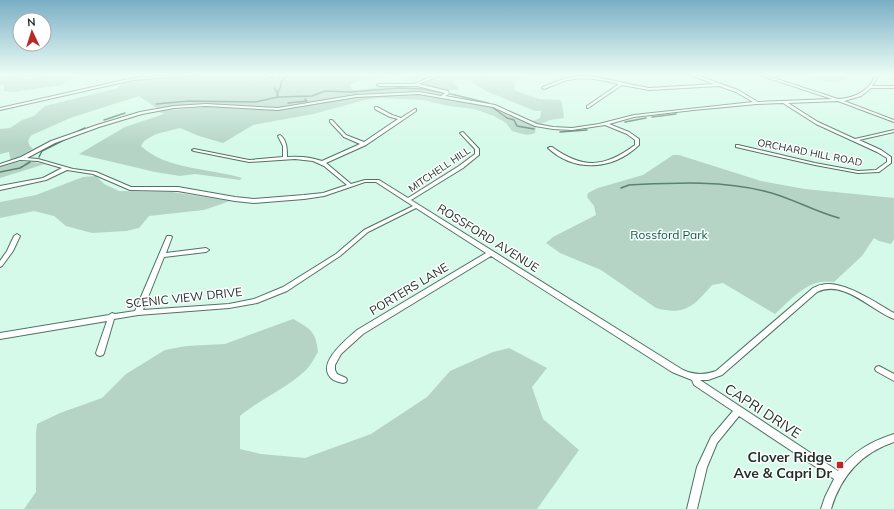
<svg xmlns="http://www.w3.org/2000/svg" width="894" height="509" viewBox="0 0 894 509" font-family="Mulish,sans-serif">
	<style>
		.green { fill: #b5d4c6 }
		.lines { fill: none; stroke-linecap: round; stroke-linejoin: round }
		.stream { stroke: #5b8171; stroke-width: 1.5 }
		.minor-casing { stroke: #517264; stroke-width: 2 }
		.minor { fill: #fff; fill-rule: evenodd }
		.poi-dot { fill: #b82929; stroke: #fff; stroke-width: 1.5 }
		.labels { text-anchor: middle; stroke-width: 3; stroke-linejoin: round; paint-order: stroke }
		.far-street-label { font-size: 10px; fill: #212f29; stroke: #fff }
		.park-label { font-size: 12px; fill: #006046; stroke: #fff }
		.street-label { font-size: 12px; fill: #212f29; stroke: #fff }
		.near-street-label { font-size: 14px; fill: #212f29; stroke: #fff }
		.near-poi-label { font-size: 14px; font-weight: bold; fill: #212f29; stroke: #fff; text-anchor: end }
	</style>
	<rect width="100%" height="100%" fill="#d5fae9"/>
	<path class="green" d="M0 74 29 79 56 74H82L65 81 63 85 12 92 4 91V85H0Z
		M210 74 351 76 435 74 413 81 396 76 357 81 350 85 353 90H357L381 87 417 86 445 93 442 95 404 92 363 94 294 106 276 108 212 104 158 109 139 96 70 118 32 135C26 140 28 145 33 149L11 161 9 152 0 154V129L10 128 22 120 34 116 45 106 118 88 122 81 160 77H190Z
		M447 74H471L485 76 501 74H540L515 81 514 86 516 91 539 99 561 100C562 103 564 114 564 118L550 120 541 124 531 122 540 118 541 111H535L486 91 469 80 457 79 453 82 459 89 458 90H445L420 84 424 81Z
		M800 74H852C836 90 819 78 800 74Z
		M415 94 496 107 536 126 535 133C527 137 520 133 512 131L506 123 494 116 474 109 449 106 423 100 380 98 365 100 313 114 253 125 223 143 199 136 180 128 156 134 144 141 141 146C166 170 210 168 242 178L240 180 195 174 180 176 155 172 79 154 125 127 164 114 157 111 208 107 285 110 349 97Z
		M673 155H679L761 181 805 189 894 198V239L891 244 879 241 874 238 862 256 834 282C808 278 793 298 775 314L723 283 712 285C694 306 685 316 656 308L601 270 560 253 546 243 553 237 596 215 594 206 587 197 588 193 598 188 643 175Z
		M18 162H33L45 164 0 178V167Z
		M96 176 104 184 119 191 172 192 230 201 204 210 149 216 139 228 126 231 92 233 66 226 54 216 34 211 0 218V202L36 195 83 177Z
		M293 319C311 329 316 332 318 352 314 358 311 365 306 370 286 389 260 399 240 416V449L261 454 305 458 371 434 427 397 450 371 493 352 509 348 547 368 532 387 543 419 579 450 537 509H24L36 492V434L37 424 60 413 102 398 126 374 165 350 186 346 225 344Z"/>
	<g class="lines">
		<path class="stream" d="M263 74 273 78
			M274 88 277 92
			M451 94 488 103
			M278 97 277 94 281 86V82L288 74
			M288 103 307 101 305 99
			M156 104 189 101 255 102 278 97 312 96 325 91 352 92 399 88 423 89 444 93
			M492 107 507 118 514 120 517 126 534 129
			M652 117 676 114
			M104 120 125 113
			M625 122 646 118
			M560 132 587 130
			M70 135 85 128
			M39 157 42 151 68 138
			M0 172 20 168 30 162
			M621 188 629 185C674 183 720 180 764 191 790 197 813 211 839 218"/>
		<g class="minor-casing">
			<path id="minor" d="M187 74H207L133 80 0 110V108L133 78Z
				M438 74H443L419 84 448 91 449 94 445 96 495 105 537 124 553 127 572 128 599 124 634 115 753 102 736 92 719 86 649 90 622 85 588 108H587V106L619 84C602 80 585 76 568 80 560 82 552 86 544 89L542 88 543 87 566 78 582 76 596 77 649 88 714 84 688 74H693L738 90 758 102 832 99 756 74H761L838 99C849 99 862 94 869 86 872 83 874 78 876 74H879L872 86H894V88H871L861 96 844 101 894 120V122L838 101 788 103 818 122 855 139 894 130V132L859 140 881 150 891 157V163L879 172 858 173 815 165 736 147V145H738L815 163 858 171 876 170 887 162V158L877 152 816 124 783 103 757 104 693 110 634 117 609 124 629 132 639 139V145C613 170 575 173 548 148L550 147H552C583 169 604 168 635 145V140L627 134 605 125 572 130 553 129 535 126 493 107 419 94 356 97 278 110 206 106 174 108 142 114 99 127 55 143 27 158 38 159 73 169 96 172 131 187H178L235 197 254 199 304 195 323 193 347 185 324 166 313 161 295 159 249 162 194 151 192 150 194 149 249 160 283 157V146L278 136 280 135C287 140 287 149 287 157 299 156 311 157 322 161L360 144 344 137 330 122V120H332L346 135 364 142 398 119 390 117 375 109V107H377L392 115 401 118 415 109H416V111L366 145 326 163 351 184 365 180H379L408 198 459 166 475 154V149L460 133 463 132 479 149V155L463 168 411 200 683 370C694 375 705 375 716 371L813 288C816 287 818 285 821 285 842 279 876 303 894 313V319C870 310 844 279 817 292L722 375 708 380H700L838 471C854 451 870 442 894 434V442C861 453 841 476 831 509H821L825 497 834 479 739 416 717 443 707 467 697 509H687L697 467 711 437 733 411 694 385 692 380 672 372 491 256 363 334 341 354 335 365V370L337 374 346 378 347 380 346 382 343 383C339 382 334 381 331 378 316 363 347 339 357 330L486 253 416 208 368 232 340 256 287 291 257 303 229 308 138 315 114 319 104 353 103 355 100 356 97 355 96 353 107 321 0 339V333L109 315 112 313 115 314 135 311 167 236H171L172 237 166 253 206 248 209 250 206 252 164 257 143 310 229 304 254 299 283 287 336 254 364 230 413 206 376 182H365L324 196 304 199 254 203 235 201 178 191 130 190 93 174 67 170 46 180 0 190V186L43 178 62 168 38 161 20 160 0 166V164L21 157 51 141 97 125 140 112 174 106 206 104 278 108 356 95 419 92 441 96 445 93 417 86H379L377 85 379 84H414Z
				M17 234 20 236 13 251 2 266 0 267V261L7 251 14 236Z
				M879 366 894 374V381L876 371 875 369 876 367Z"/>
		</g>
		<use href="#minor" class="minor"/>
	</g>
	<linearGradient id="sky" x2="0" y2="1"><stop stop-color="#79aec5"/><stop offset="0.51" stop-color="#ecfdf5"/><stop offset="1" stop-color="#ecfdf5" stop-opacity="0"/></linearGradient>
	<rect width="894" height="146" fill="url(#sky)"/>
	<rect class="poi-dot" x="836" y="461" width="8" height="8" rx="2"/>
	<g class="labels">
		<g class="far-street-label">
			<text transform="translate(810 152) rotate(11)" y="4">ORCHARD HILL ROAD</text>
			<text transform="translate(439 169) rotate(-34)" y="4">MITCHELL HILL</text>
		</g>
		<g class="park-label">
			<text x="669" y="239">Rossford Park</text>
		</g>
		<g class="street-label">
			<text transform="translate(488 238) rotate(32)" y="4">ROSSFORD AVENUE</text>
			<text transform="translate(409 289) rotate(-31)" y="4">PORTERS LANE</text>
			<text transform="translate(184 298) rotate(-6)" y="4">SCENIC VIEW DRIVE</text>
		</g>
		<g class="near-street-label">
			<text transform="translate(763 411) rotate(33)" y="5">CAPRI DRIVE</text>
		</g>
		<g class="near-poi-label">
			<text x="832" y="462">Clover Ridge<tspan x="832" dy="16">Ave &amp; Capri Dr</tspan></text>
		</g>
	</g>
	<g transform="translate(32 32) rotate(356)"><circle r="19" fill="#ffffff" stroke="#a6aca9"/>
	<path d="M0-3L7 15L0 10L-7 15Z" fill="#b82929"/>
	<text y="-6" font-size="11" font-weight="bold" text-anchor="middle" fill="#212f29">N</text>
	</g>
</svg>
